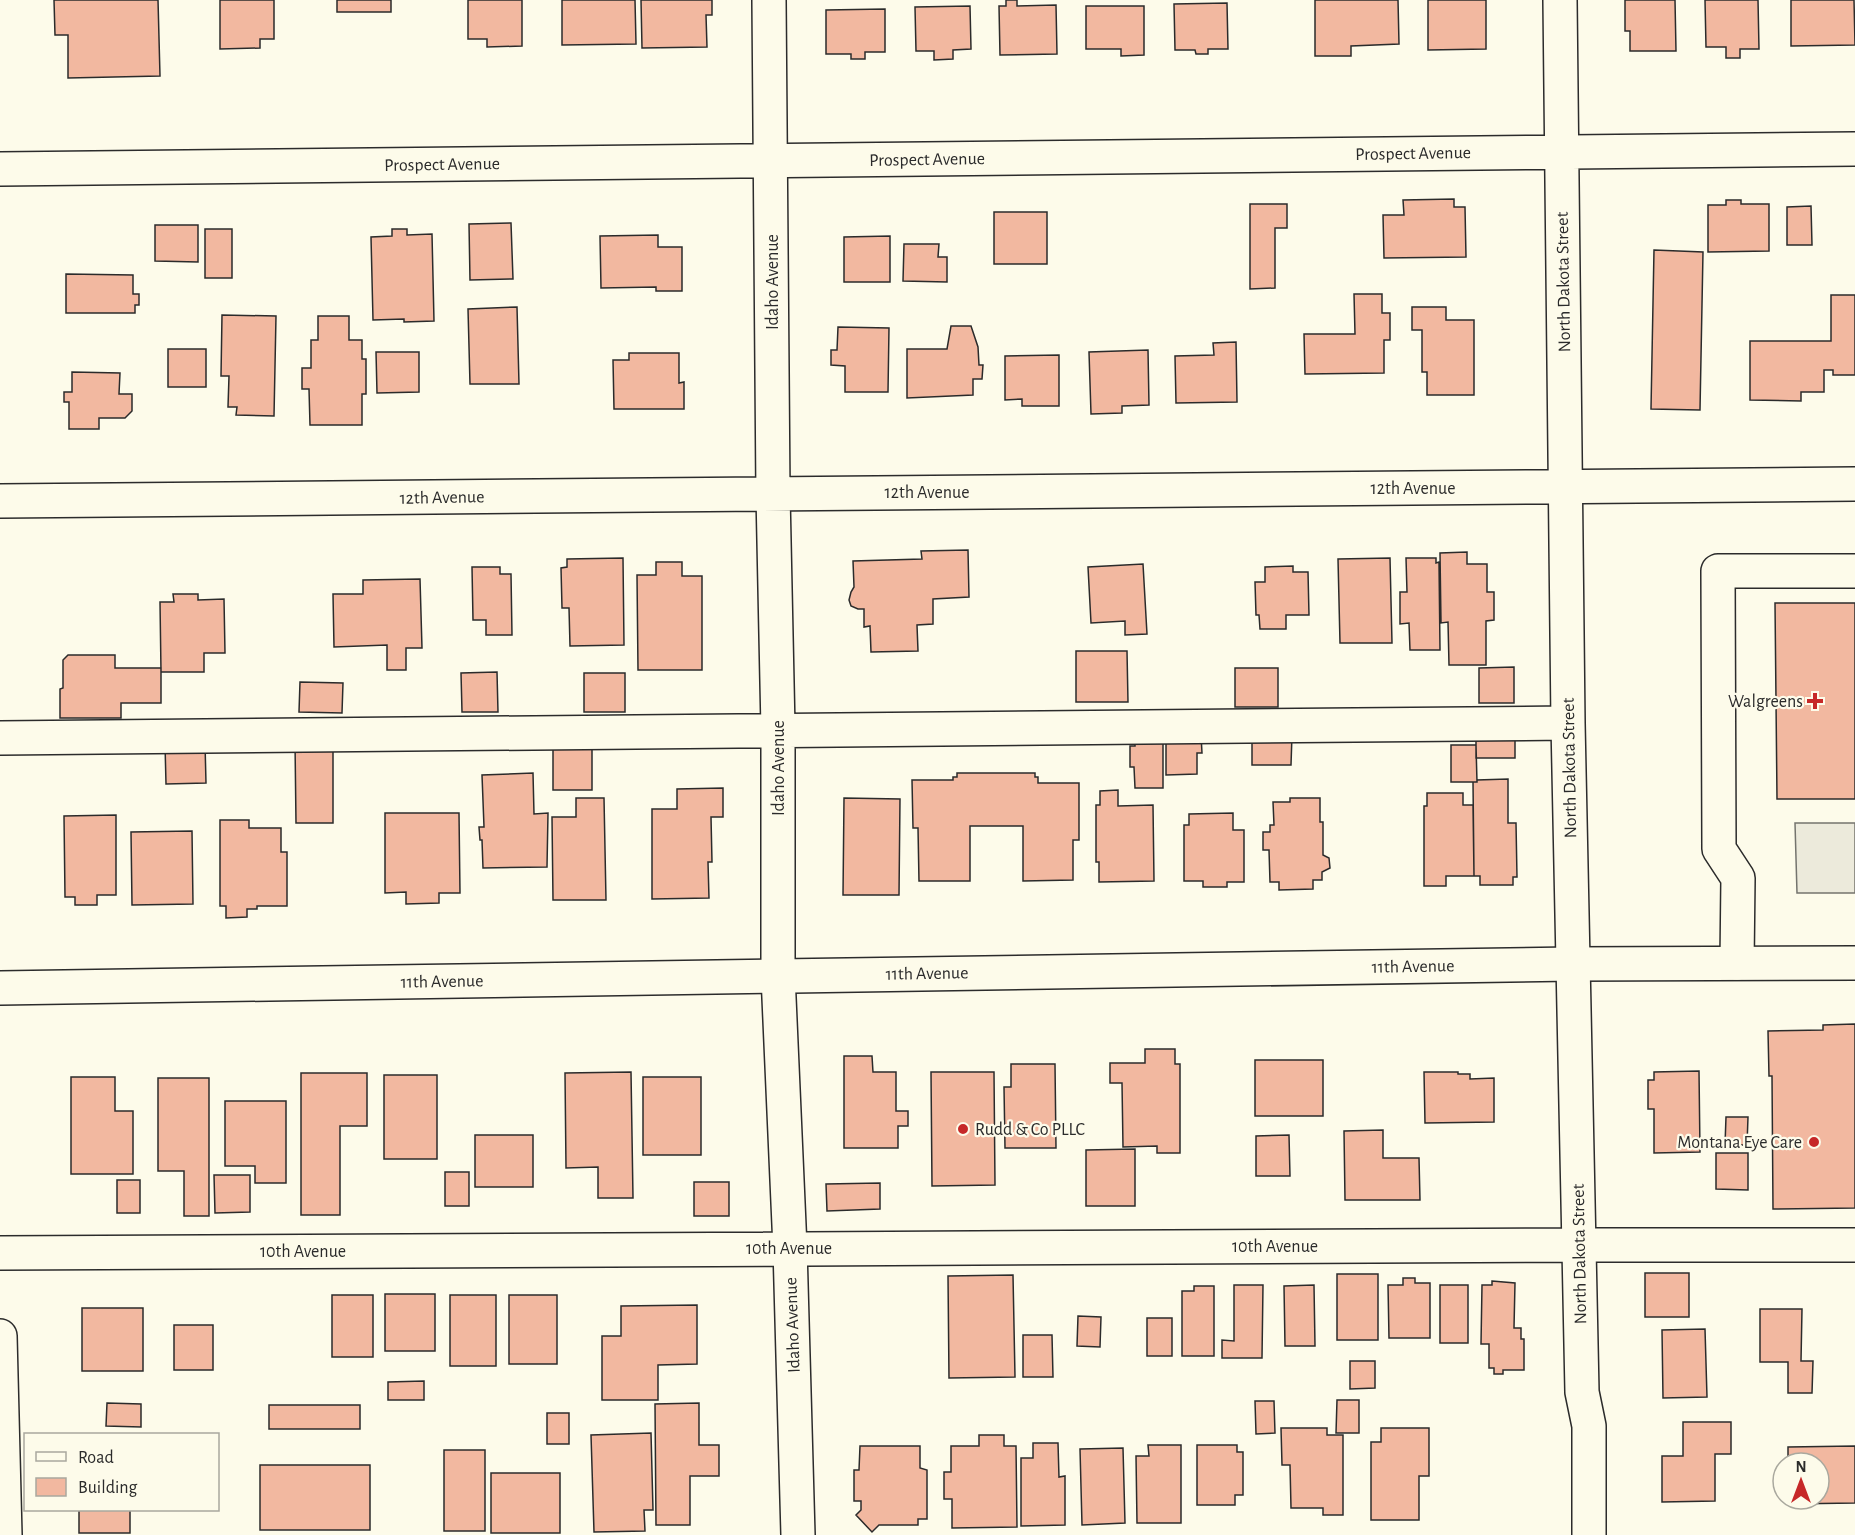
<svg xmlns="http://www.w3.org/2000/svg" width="1855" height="1535" viewBox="0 0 1855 1535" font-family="'Alegreya Sans',sans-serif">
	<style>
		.parking { fill: #eceadb; stroke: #74746e; stroke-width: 1.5 }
		.building { fill: #f2b8a0; stroke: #2b2b2b; stroke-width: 1.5 }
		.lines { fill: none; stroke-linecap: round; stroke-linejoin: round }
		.minor-casing { stroke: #2b2b2b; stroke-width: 36 }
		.major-casing { stroke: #2b2b2b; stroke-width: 36 }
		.minor { stroke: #fdfbea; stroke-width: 33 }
		.major { stroke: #fdfbea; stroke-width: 33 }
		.poi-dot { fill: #c62828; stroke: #fdfbea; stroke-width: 2 }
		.labels { text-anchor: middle; stroke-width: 4.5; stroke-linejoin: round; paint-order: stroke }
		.street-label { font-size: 18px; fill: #2b2b2b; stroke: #fdfbea }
		.poi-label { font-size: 18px; fill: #2b2b2b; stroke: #fdfbea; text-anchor: end }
	</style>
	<rect width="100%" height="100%" fill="#fdfbea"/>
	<path class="parking" d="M1795 823H1855V893H1797Z"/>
	<path class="building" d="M54 0H158L160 76 68 78V35H55Z
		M220 0H274V39H260V48L220 49Z
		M337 0H391V12H337Z
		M468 0H522V46L487 47V39H468Z
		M562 0H635L636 44 562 45Z
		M641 0H712V15H706L707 47 642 48Z
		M1006 0H1017V6L1056 5 1057 54 1000 55 999 6H1006Z
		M1315 0H1398L1399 44 1351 46V56H1315Z
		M1428 0H1486V49L1428 50Z
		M1625 0H1675L1676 51H1630V31H1625Z
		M1705 0H1758L1759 49H1740V58H1726V47H1706Z
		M1791 0H1854L1855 45 1791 46Z
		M1227 3 1228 49H1208V54H1196L1195 50H1175L1174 4Z
		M970 6 971 49 953 50V59L934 60V51H916L915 7Z
		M1086 6H1144V55L1121 56V49H1086Z
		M885 9V52H865V59H851V54H826V10Z
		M1454 199V207H1465L1466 257 1384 258 1383 215H1404L1403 200Z
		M1726 200H1741V204H1769V251L1708 252V205H1726Z
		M1250 204H1287V228H1275V288L1250 289Z
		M1811 206 1812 245H1787V207Z
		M994 212H1047V264H994Z
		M511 223 513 279 470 280 469 224Z
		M155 225H198V262L155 261Z
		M205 229H232V278H205Z
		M392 229H407V235L432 234 434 321 404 322V319L373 320 371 237 392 236Z
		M658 235V247H682V291H656V287L601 288 600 236Z
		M890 236V282H844V237Z
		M904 244H939L938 257H947V282L903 281Z
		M1654 250 1703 252 1700 410 1651 409Z
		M66 274 133 275V294H139V305H135V313H66Z
		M1354 294H1382V313H1390V340H1384V373L1305 374 1304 334H1355Z
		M1831 295H1855V375H1833V370H1824V392H1801V401L1750 400V341H1831Z
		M517 307 519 384H470L468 309Z
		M1412 307H1446V320H1474V395H1427V372H1422V330H1412Z
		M222 315 276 316 274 416 236 415 237 407H228L229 376H221Z
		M318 316H349V340H362V359H366V394H362V425H310L309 389H302V368H311V340H318Z
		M951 326H971L978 347 979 365H983L982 379H973V395L907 398V349H947Z
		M838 327 889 328 888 392H845V366L831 365V350H837Z
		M1236 342 1237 402 1176 403 1175 356 1214 355 1213 343Z
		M168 349H206V387H168Z
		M1148 350 1149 405 1122 406V413L1091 414 1089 352Z
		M376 352H419V392L377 393Z
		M629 353H679V383L684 382V409H614L613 360H629Z
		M1059 355V406H1022V399L1005 400V356Z
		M72 372 120 373 119 394H132V411L125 418H99V429H69V402H64V392H72Z
		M968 550 969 597 933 599V624L917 625 918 651 871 652 870 626 864 627V609H858L851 606 849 600 851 592 854 587 853 561 922 559 921 551Z
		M1467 552V564H1487V592H1494V620L1486 621V665H1449L1448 622 1441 623 1440 553Z
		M623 558 624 645 570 646 569 608H562L561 568 567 567V559Z
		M1390 558 1392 643H1340L1338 559Z
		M1406 558H1436V563L1439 562 1440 650H1410L1409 623 1400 624V592H1407Z
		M656 562H682V576H702V670H638L637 575H656Z
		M1143 564 1147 634 1125 635V621L1091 623 1088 567Z
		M1293 566V572H1308L1309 615H1286V629H1260L1259 615H1256L1255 582H1265V567Z
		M472 567H500V574H511L512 635H486V620H473Z
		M420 579 422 648H406V670H387V645L334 647 333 594H363V580Z
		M173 594H198V600L224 599 225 653H204V672H161L160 602H174Z
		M1775 603H1855V799H1777Z
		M1076 651H1127L1128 702H1076Z
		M68 655H115V668H161V703H121V718H60V689L63 688V660Z
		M1514 667V703H1479V668Z
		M1235 668H1278V707H1235Z
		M497 672 498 712H462L461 673Z
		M584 673H625V712H584Z
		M300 682 343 683 342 713 299 712Z
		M1476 731H1515V758H1476Z
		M1252 734 1292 735 1291 765H1252Z
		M1166 735H1201L1202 753H1197V774L1166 775Z
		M295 742H333V823H296Z
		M553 742H592V790H553Z
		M1135 742 1163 743V788H1135L1134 767H1130V746H1135Z
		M205 743 206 783 166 784 165 744Z
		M1451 745H1476L1477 782H1451Z
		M533 773 534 814 548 813 547 867 483 868 482 840H480L479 827H484L482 775Z
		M957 773H1035V777H1038V783H1079V840H1073V880L1023 881V826H970V881H919L918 828H913L912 780H953V777H957Z
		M1508 779V823H1516L1517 877H1513V885H1480V876H1474L1473 782H1477V780Z
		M723 788V817H711L712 862H708L709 898 652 899V809H677V789Z
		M1118 790V806L1153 805 1154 881 1099 882V862H1096V805H1100V791Z
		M1427 793H1463V805H1473L1474 876H1446V886H1424V806H1427Z
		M576 798H604L606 900H553L552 817H576Z
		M844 798 900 799 899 895H843Z
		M1290 798H1320V822H1323V855L1329 858 1330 868 1322 872V880H1313V889L1279 890V882H1270L1269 850H1263V832H1270V825H1274L1273 802H1290Z
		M385 813H459L460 893H439V903L406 904V892L385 893Z
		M1233 813V830H1244V882H1227V887H1203V881H1184V825H1189V814Z
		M116 815V895H97V905H75V897H65L64 816Z
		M220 820H249V828H281V852H287V906H257V909H247V917L226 918V906H220Z
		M192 831 193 904 132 905 131 832Z
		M1855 1024V1208L1773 1209 1772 1076H1769L1768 1031 1823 1030V1025Z
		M1145 1049H1175V1064H1180V1153H1157V1146L1123 1147 1122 1083H1110V1063H1145Z
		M844 1056H872L873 1072H896V1111H908V1126H898V1148H844Z
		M1255 1060H1323V1116H1255Z
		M1011 1064H1055L1056 1148H1005L1004 1087H1011Z
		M1699 1071 1700 1152 1654 1153V1109H1648V1080H1654V1072Z
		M631 1072 633 1198H598V1167L566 1168 565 1073Z
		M931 1072H994L995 1185 932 1186Z
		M1424 1072H1458V1074H1470V1079L1494 1078V1122L1425 1123Z
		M301 1073H367V1126H340V1215H301Z
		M384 1075H437V1159H384Z
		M71 1077H115V1111H133V1174H71Z
		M643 1077H701V1155H643Z
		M158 1078H209V1216H184V1171H158Z
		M225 1101H286V1183H255V1166H225Z
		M1726 1117H1748L1747 1145H1725Z
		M1383 1130V1158H1419L1420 1200H1345L1344 1131Z
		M475 1135H533V1187H475Z
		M1289 1135 1290 1176H1256V1136Z
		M1135 1149V1206H1086V1150Z
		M1716 1153H1748V1190L1716 1189Z
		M445 1172H469V1206H445Z
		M214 1175H250V1212L215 1213Z
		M117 1180H140V1213H117Z
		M694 1182H729V1216H694Z
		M880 1183V1209L827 1211 826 1184Z
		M1645 1273H1689V1317H1645Z
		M1337 1274H1378V1340H1337Z
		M1013 1275 1015 1377 949 1378 948 1276Z
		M1403 1278H1415V1283H1430V1338H1389L1388 1285H1403Z
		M1492 1281 1515 1283 1514 1328H1521V1339H1524V1370H1503V1374H1494V1368H1489V1344H1481L1482 1285H1492Z
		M1234 1285H1263L1262 1358H1222V1340L1234 1341Z
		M1314 1285 1315 1346H1285L1284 1286Z
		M1440 1285H1468V1343H1440Z
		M1194 1286H1214V1356H1182V1291H1194Z
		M385 1294H435V1351H385Z
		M332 1295H373V1357H332Z
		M450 1295H496V1366H450Z
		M509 1295H557V1364H509Z
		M697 1305V1364L658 1365V1400H602V1336H621V1306Z
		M82 1308H143V1371H82Z
		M1760 1309H1802L1801 1361H1813L1812 1393H1788V1362H1760Z
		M1078 1316 1101 1317 1100 1347 1077 1346Z
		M1147 1318H1172V1356H1147Z
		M174 1325H213V1370H174Z
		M1705 1329 1707 1397 1663 1398 1662 1330Z
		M1023 1335H1052L1053 1377H1023Z
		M1350 1361H1375V1388L1350 1389Z
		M424 1381V1400H388V1382Z
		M1337 1400H1359V1433H1336Z
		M1255 1401H1274L1275 1433 1256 1434Z
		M107 1403 141 1404V1427L106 1426Z
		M699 1403V1445H719V1476H690V1525H656L655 1404Z
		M269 1405H360V1429H269Z
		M547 1413H569V1444H547Z
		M1683 1422H1731V1454H1715V1501L1662 1502V1456H1683Z
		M1281 1428H1327V1435H1343V1515H1323V1508H1291L1290 1465H1282Z
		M1381 1428H1429V1476H1419V1520H1371V1442H1381Z
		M651 1433 653 1510H644L645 1531 594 1532 591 1435Z
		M979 1435H1004V1446H1016L1017 1527 952 1528V1499H944V1472H951V1446H979Z
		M1033 1443H1058L1059 1477 1065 1476V1525L1021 1526V1458H1033Z
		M1148 1445H1181V1523H1137L1136 1456H1149Z
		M1197 1445H1237V1452H1243V1495H1235V1505H1197Z
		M860 1446H920V1468L927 1470V1519H918V1525H879L872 1532 856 1515 861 1510V1501H854V1470H859Z
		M1855 1446V1503L1788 1504V1499H1819V1463H1788V1447Z
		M1123 1448 1125 1523 1082 1525 1080 1449Z
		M444 1450H485V1531H444Z
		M260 1465H370V1530H260Z
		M491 1473H560V1533H491Z
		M79 1510H130V1533H79Z"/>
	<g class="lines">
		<g class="minor-casing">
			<path id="minor" d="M769 0 773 494 778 729V975L790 1248 798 1535
				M1560 0 1568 723 1582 1392 1589 1426V1535
				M0 169 1855 149
				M0 501 1855 484
				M0 738 1568 723
				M1737 963 1738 878 1719 849 1718 571H1855
				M0 1253 1578 1245H1855
				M0 1336 5 1535"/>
		</g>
		<g class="major-casing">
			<path id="major" d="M0 988 1573 964 1855 963"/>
		</g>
		<use href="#minor" class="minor"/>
		<use href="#major" class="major"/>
	</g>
	<g class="poi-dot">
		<path d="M1812 692h6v6h6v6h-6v6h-6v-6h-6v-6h6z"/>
		<circle cx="963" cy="1129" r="6"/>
		<circle cx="1814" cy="1142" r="6"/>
	</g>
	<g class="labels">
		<g class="street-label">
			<text transform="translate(1413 153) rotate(-1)" y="6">Prospect Avenue</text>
			<text transform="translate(927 159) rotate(-1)" y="6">Prospect Avenue</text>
			<text transform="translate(442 164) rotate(-1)" y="6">Prospect Avenue</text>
			<text transform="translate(772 282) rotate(-90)" y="6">Idaho Avenue</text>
			<text transform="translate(1563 282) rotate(-91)" y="6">North Dakota Street</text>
			<text x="1413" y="494">12th Avenue</text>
			<text x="927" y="498">12th Avenue</text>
			<text transform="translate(442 497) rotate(-1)" y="6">12th Avenue</text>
			<text transform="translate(778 768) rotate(-90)" y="6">Idaho Avenue</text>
			<text transform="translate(1569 768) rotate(-91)" y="6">North Dakota Street</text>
			<text transform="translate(1413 966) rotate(-1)" y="6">11th Avenue</text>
			<text transform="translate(927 973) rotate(-1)" y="6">11th Avenue</text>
			<text transform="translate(442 981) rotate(-1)" y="6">11th Avenue</text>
			<text x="1275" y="1252">10th Avenue</text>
			<text x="789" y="1254">10th Avenue</text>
			<text x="303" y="1257">10th Avenue</text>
			<text transform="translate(1579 1254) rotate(-91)" y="6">North Dakota Street</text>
			<text transform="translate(792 1325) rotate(-92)" y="6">Idaho Avenue</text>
		</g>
		<g class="poi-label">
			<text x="1803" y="707">Walgreens</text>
			<text x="975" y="1135" text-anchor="start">Rudd &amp; Co PLLC</text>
			<text x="1802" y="1148">Montana Eye Care</text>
		</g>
	</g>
	<rect x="24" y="1433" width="195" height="78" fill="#fdfbea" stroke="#a9a89e" stroke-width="1.5"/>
	<rect x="36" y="1452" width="30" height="9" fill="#fdfbea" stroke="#a9a89e" stroke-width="1.5"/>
	<text x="78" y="1463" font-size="18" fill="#2b2b2b">Road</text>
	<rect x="36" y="1478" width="30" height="18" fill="#f2b8a0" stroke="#a9a89e" stroke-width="1.5"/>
	<text x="78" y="1493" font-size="18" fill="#2b2b2b">Building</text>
	<g transform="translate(1801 1481)"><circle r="28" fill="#fdfbea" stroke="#a9a89e" stroke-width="1.5"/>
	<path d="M0-4.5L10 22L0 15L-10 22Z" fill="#c62828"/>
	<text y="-9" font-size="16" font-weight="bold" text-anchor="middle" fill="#2b2b2b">N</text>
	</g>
</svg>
